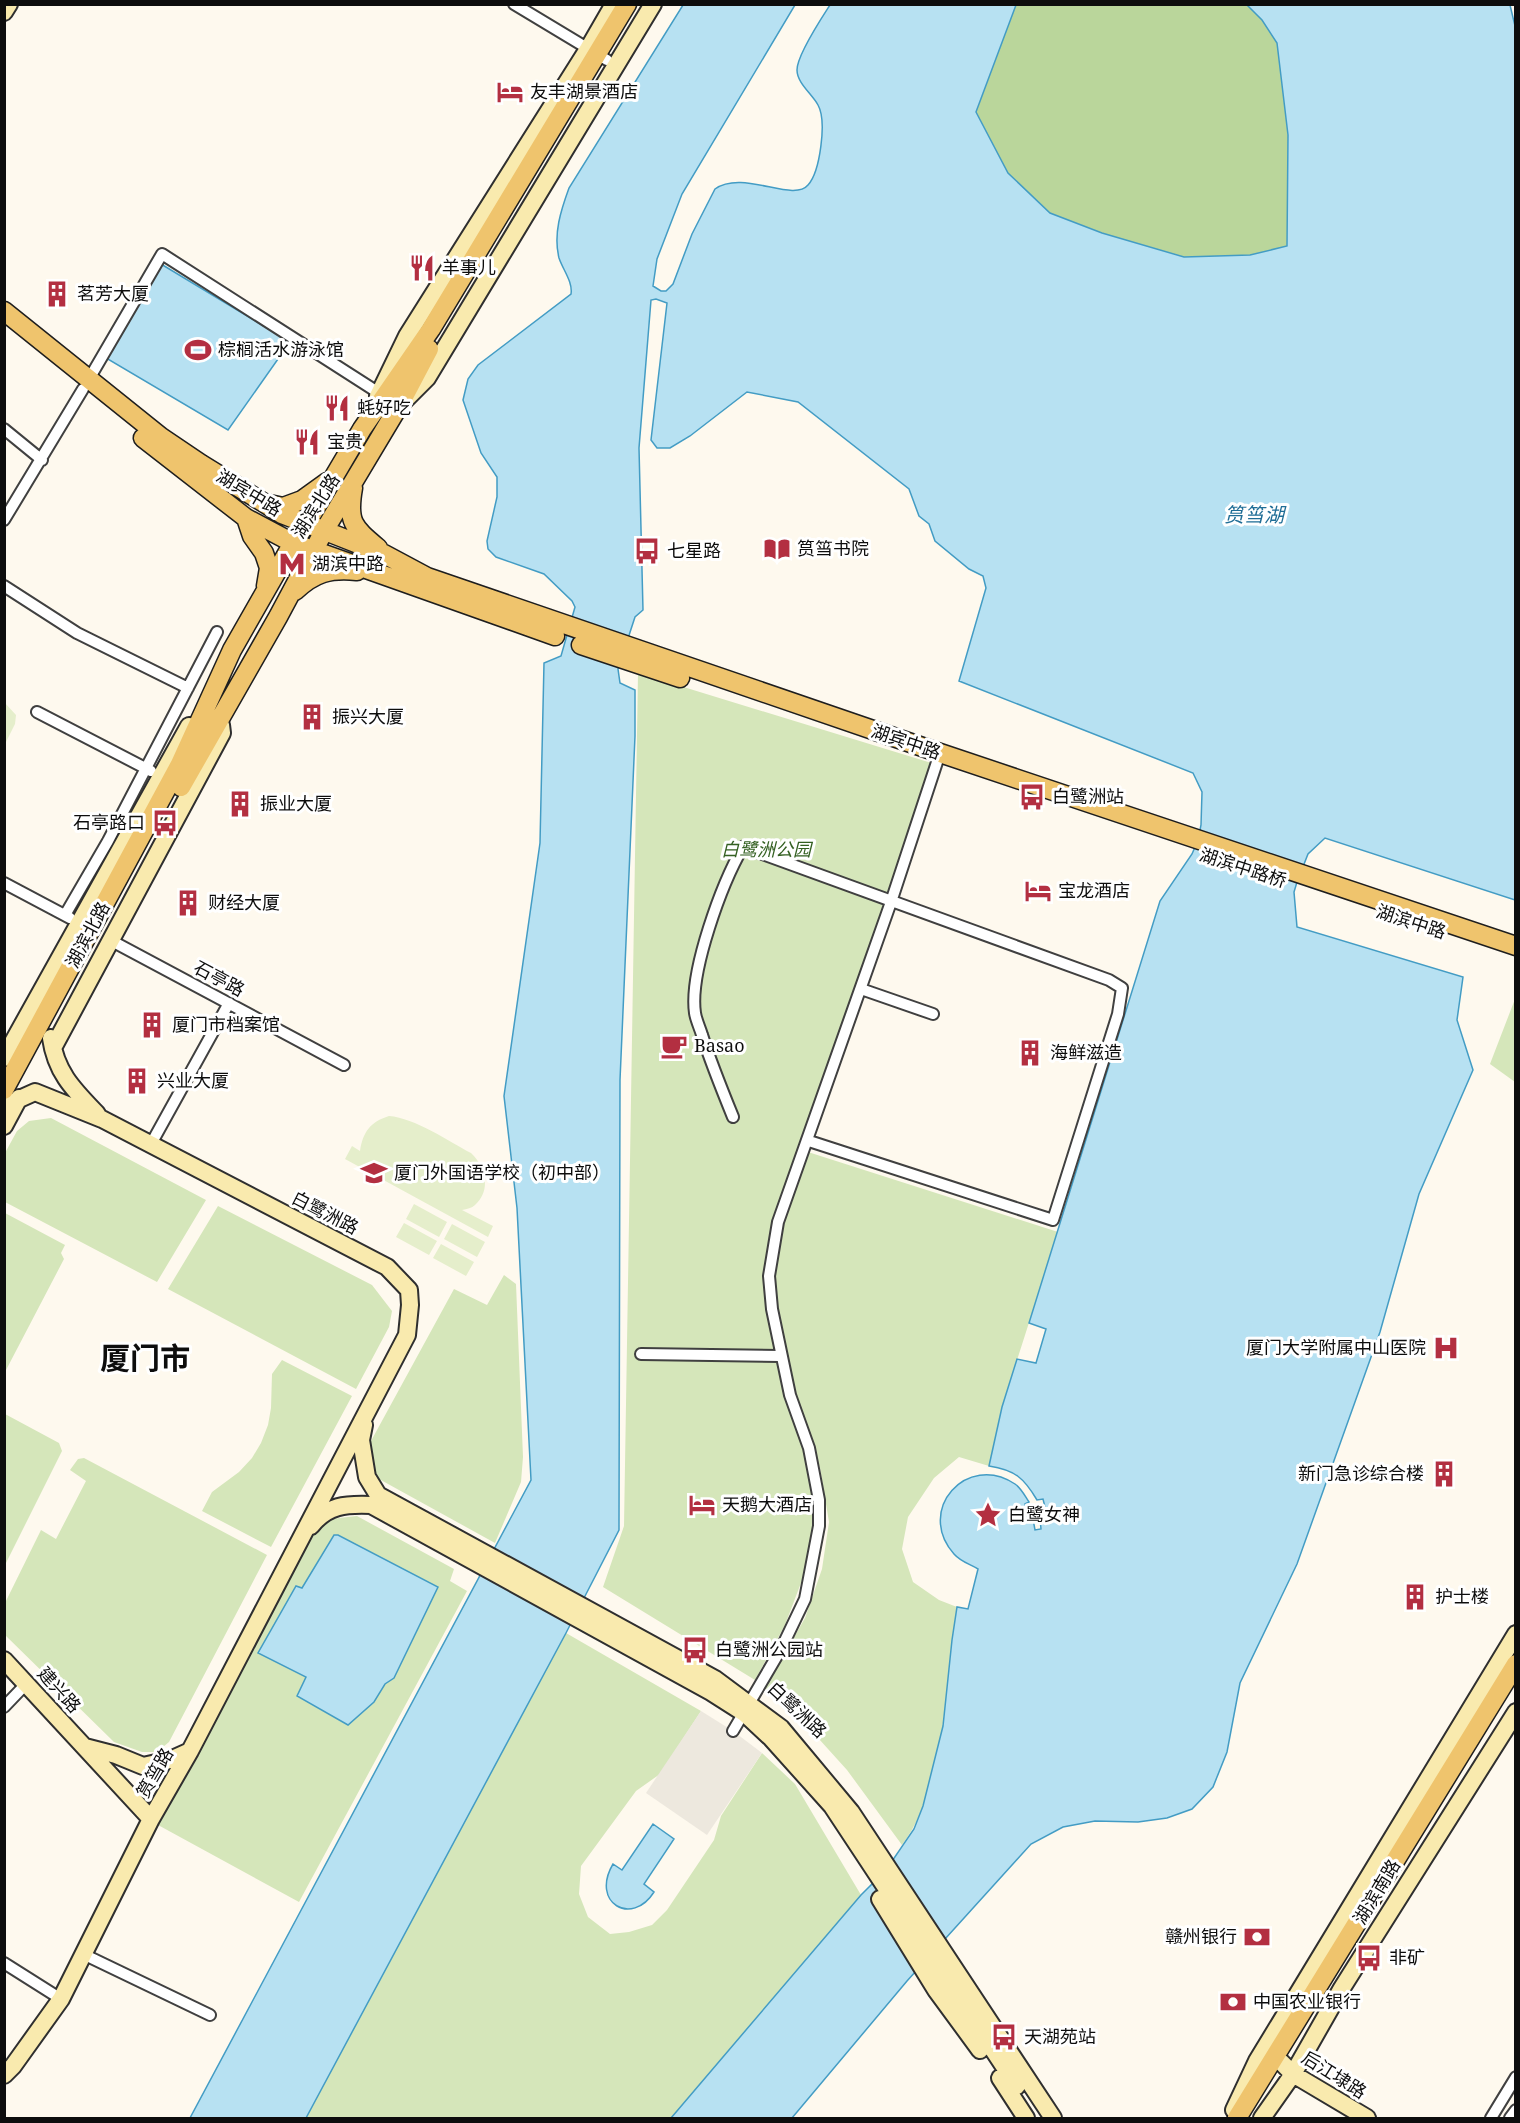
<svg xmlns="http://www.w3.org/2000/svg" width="1520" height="2123" viewBox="0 0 1520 2123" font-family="'Noto Serif','Noto Sans SC',serif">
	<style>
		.green { fill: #d5e6ba }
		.forest { fill: #bad69b }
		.pitch { fill: #e5eecb }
		.plaza { fill: #ede8de }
		.water { fill: #b7e1f2; stroke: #439cc4; stroke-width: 1.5 }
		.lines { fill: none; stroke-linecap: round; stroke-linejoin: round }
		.street-casing { stroke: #404040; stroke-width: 14 }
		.secondary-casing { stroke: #2f2f2f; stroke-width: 20 }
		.primary-casing { stroke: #1e1e1e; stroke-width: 21 }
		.street { stroke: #fff; stroke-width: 10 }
		.secondary { stroke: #f9eaae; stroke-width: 16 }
		.primary { stroke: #efc46d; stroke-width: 18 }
		.labels { text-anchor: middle; stroke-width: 6; stroke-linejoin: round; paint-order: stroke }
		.poi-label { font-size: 18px; fill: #0d0d0d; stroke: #fff; text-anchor: start }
		.street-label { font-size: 18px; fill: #0d0d0d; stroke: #fff }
		.park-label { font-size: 18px; font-style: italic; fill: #346022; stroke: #fff }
		.water-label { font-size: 20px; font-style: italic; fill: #1f6d96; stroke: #fff }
		.town-label { font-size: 30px; font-weight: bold; fill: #0d0d0d; stroke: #fff }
	</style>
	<rect width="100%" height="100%" fill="#fef9ee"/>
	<path class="green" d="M638 673 938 765 773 1217 764 1271 778 1344 780 1377 809 1448 819 1500 807 1567 785 1625 755 1680 603 1587 624 1526Z
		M1515 999V1082L1490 1064Z
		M51 1118 206 1200 157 1282 5 1202V1153L17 1131 29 1121Z
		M808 1152 1058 1232 1002 1407 989 1466 959 1457 934 1478 908 1517 902 1549 913 1582 939 1600 957 1607C945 1679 947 1786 902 1845L847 1770 800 1718 765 1688 805 1618 822 1569 829 1522 820 1468 788 1367 774 1289 782 1225Z
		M218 1206 372 1285 392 1311 389 1327 356 1389 168 1289Z
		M5 1213 65 1245 61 1253 64 1259 5 1372Z
		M504 1275 516 1284 523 1457 521 1482 495 1543 379 1479 370 1460 371 1441 454 1289 487 1305Z
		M282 1360 352 1396 271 1547 202 1511 212 1492 239 1472 252 1458 261 1443 268 1425 271 1408 272 1374Z
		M5 1414 59 1443 62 1451 5 1565Z
		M84 1458 267 1555 169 1742 157 1752H142L114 1742 5 1635V1603L41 1530 56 1539 86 1481 70 1470 78 1459Z
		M357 1516 454 1569 450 1581 467 1591 299 1902 158 1825 302 1547 319 1524 330 1519Z
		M566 1633 701 1711 660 1774 636 1791 581 1866 579 1894 588 1917 610 1934 629 1932 652 1925 667 1910 714 1840 721 1816 762 1753 795 1784 861 1895 671 2118H306Z"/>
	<path class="forest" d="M1016 5H1247L1262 20 1277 42 1288 135 1287 246 1250 255 1184 257 1102 233 1050 213 1008 173 976 112Z"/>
	<path class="pitch" d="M5 703 16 715 15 724 5 744Z
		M389 1116C415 1118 448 1141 471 1153 485 1166 492 1190 475 1205 472 1208 467 1209 462 1210L493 1226 488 1237 345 1159 352 1146 360 1151C363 1132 370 1122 389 1116Z
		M414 1204 447 1222 439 1237 406 1219Z
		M404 1223 437 1241 429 1255 396 1237Z
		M452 1224 485 1242 477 1257 444 1239Z
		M441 1244 474 1262 466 1276 433 1258Z"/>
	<path class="plaza" d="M701 1711 733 1731 762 1753 707 1835 646 1793Z"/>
	<path class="water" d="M683 5H795L682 194 657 259 653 286 661 291H666L673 284 692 234 715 189C743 169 793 203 808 185 820 172 827 121 818 105 812 94 797 83 797 70 797 55 821 19 830 5H1016L976 112 1008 173 1050 213 1102 233 1184 257 1250 255 1287 246 1288 135 1277 43 1262 20 1247 5H1510L1516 30 1515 900 1325 838 1308 854 1297 882 1294 892 1297 927 1463 977 1457 1020 1473 1070 1419 1194 1380 1332 1297 1564 1240 1683 1227 1752 1213 1787 1192 1809 1167 1818 1138 1822 1095 1821 1063 1827 1031 1844 907 1981 792 2118H671L861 1895 886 1870 914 1829 923 1806 943 1726 952 1640 957 1607 968 1609 978 1569C970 1564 961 1562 954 1554 915 1510 967 1452 1015 1484 1021 1488 1025 1496 1029 1502L1025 1504 1029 1518 1033 1519 1035 1530 1041 1529 1040 1519 1047 1515 1043 1499 1037 1500C1024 1478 1015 1470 989 1466L1002 1407 1017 1359 1036 1363 1046 1329 1029 1323 1160 901 1192 854 1198 840 1201 825 1202 792 1193 773 959 681 986 588 983 576 969 569 935 541 929 524 919 516 909 489 798 402 747 392 690 436 670 448H657L651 440 667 303 656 299 651 300 639 448 643 610 635 617 618 669 620 683 635 690V736L620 1080 619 1530 566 1633 306 2118H190L531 1480 517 1208 504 1096 540 843 544 663 561 656 575 607 572 601 544 574 496 557 488 549 487 541 497 497V477L481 453 463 400 468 379 478 365 571 294C573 282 563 270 559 258 553 234 561 210 569 188Z
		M161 264 290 342 228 430 106 358Z
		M334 1535H338L438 1587 394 1678 385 1684 374 1702 348 1725 297 1696 306 1677 258 1653 296 1586 302 1588Z
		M653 1824 674 1839 644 1884 654 1892C632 1927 590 1903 613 1864L622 1870Z"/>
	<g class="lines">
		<g class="street-casing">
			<path id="street" d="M514 4 607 60
				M89 379 162 254 379 393
				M4 429 42 460
				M4 520 83 389
				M4 586 77 633 188 688
				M37 712 151 771
				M4 883 70 918
				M65 915 108 841 217 632
				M110 940 344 1065
				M861 989 933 1014
				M733 1117C722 1090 711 1063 702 1035 700 1028 696 1020 695 1013 689 972 722 883 743 847L1109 980 1122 988 1118 1014 1053 1220 809 1141
				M151 1144 229 1003
				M641 1354 780 1356
				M4 1707 27 1683
				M733 1731 781 1649 805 1599 819 1526V1500L809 1448 790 1395 772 1309 769 1276 778 1222 891 902 940 753
				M83 1954 210 2015
				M4 1963 61 1999
				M1491 2118 1516 2077
				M1510 2118 1516 2110"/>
		</g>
		<g class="secondary-casing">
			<path id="secondary" d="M4 12 9 4
				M378 396 407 336 588 49 614 4
				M405 400 427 378 653 4
				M51 1038C56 1073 74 1090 97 1114
				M53 1048 222 733 221 725
				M4 1058 189 726
				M4 1106 35 1092 102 1119 387 1267 409 1290 410 1305 407 1335 190 1751 151 1819 61 1999 13 2066 4 2075
				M4 1126 19 1098
				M364 1425 361 1440 367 1477 378 1495 715 1679 781 1728 851 1812 1053 2118
				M311 1526C327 1505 346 1504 371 1505L711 1692 744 1713 771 1738 832 1806 1017 2086
				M4 1660 151 1819
				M85 1747 116 1755 143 1766 170 1760 190 1751
				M880 1899 936 1990 980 2050
				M1281 2062 1293 2074 1367 2118
				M1000 2078 1026 2118
				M1234 2110 1257 2061 1516 1634
				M1262 2118 1293 2074 1342 1988 1516 1712"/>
		</g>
		<g class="primary-casing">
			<path id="primary" d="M4 311 161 437 201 464 282 514 384 554 427 577 940 753 1516 946
				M143 438 246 518 293 543 555 636
				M353 488C347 522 353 527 378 548
				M269 504 283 507 302 500 327 482
				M246 518 252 536 264 553 269 568 266 586
				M295 591C314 573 330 568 357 571
				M581 645 680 678
				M181 787 278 617 324 531 400 404 429 349
				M4 1090 180 764 232 650 293 543 306 524 362 429 431 329 627 4
				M1237 2118 1516 1664"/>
		</g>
		<use href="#street" class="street"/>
		<use href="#secondary" class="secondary"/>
		<use href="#primary" class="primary"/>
	</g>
	<defs>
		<g id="hotel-bare" transform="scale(2.07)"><path d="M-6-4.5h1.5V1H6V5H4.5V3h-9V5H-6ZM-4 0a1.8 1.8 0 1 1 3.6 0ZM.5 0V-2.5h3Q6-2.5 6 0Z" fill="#b32f41" stroke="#fff" stroke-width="2.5" paint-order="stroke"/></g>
		<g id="restaurant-bare" transform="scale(2.07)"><path d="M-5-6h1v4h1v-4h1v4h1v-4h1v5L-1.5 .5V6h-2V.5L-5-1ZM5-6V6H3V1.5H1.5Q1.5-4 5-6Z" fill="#b32f41" stroke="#fff" stroke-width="2.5" paint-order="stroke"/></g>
		<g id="building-bare" transform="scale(2.07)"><path d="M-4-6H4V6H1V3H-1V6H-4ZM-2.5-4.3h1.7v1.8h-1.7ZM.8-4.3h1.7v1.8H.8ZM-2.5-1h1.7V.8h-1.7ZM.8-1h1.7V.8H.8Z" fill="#b32f41" stroke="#fff" stroke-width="2.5" paint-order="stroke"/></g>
		<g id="stadium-bare" transform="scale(2.07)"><path d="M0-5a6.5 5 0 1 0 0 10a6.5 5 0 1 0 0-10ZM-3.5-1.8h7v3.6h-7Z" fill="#b32f41" stroke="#fff" stroke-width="2.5" paint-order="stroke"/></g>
		<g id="library-bare" transform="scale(2.07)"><path d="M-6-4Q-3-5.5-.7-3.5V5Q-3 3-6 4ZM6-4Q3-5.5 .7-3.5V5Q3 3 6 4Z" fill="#b32f41" stroke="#fff" stroke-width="2.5" paint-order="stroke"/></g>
		<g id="bus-bare" transform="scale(2.07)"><path d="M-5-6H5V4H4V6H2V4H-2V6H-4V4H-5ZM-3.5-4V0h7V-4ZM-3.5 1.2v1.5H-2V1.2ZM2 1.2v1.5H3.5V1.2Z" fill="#b32f41" stroke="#fff" stroke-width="2.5" paint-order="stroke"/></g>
		<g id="metro-bare" transform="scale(2.07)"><path d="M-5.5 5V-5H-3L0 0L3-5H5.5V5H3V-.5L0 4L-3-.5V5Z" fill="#b32f41" stroke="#fff" stroke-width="2.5" paint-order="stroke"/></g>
		<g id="cafe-bare" transform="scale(2.07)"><path d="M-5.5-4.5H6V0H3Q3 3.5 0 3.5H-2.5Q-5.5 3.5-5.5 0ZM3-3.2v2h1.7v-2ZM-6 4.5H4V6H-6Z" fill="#b32f41" stroke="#fff" stroke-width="2.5" paint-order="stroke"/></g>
		<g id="school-bare" transform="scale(2.07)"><path d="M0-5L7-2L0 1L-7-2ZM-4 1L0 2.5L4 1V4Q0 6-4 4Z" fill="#b32f41" stroke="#fff" stroke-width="2.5" paint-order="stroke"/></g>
		<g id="hospital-bare" transform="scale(2.07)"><path d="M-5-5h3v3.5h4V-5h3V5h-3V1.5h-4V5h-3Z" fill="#b32f41" stroke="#fff" stroke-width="2.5" paint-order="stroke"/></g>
		<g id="sight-bare" transform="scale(2.07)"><path d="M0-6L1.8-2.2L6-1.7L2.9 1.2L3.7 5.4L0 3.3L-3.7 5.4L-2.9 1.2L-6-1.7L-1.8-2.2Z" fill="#b32f41" stroke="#fff" stroke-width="2.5" paint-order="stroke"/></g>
		<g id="bank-bare" transform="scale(2.07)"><path d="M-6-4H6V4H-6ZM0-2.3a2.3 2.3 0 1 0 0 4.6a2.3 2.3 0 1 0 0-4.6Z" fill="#b32f41" stroke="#fff" stroke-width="2.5" paint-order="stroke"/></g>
	</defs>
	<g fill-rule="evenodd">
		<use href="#hotel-bare" x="510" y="92"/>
		<use href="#restaurant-bare" x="422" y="268"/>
		<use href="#building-bare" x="57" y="294"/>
		<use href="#stadium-bare" x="198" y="350"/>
		<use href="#restaurant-bare" x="337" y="408"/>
		<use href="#restaurant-bare" x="307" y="442"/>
		<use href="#library-bare" x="777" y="549"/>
		<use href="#bus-bare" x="647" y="551"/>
		<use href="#metro-bare" x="292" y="564"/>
		<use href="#building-bare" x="312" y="717"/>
		<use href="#bus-bare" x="1032" y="797"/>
		<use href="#building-bare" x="240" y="804"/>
		<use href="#bus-bare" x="165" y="823"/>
		<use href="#hotel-bare" x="1038" y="891"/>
		<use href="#building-bare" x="188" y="903"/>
		<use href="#building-bare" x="152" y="1025"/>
		<use href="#cafe-bare" x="674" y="1046"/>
		<use href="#building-bare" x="1030" y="1053"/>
		<use href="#building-bare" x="137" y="1081"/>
		<use href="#school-bare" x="374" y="1173"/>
		<use href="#hospital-bare" x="1446" y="1348"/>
		<use href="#building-bare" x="1444" y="1474"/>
		<use href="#hotel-bare" x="702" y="1505"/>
		<use href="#sight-bare" x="988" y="1515"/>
		<use href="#building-bare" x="1415" y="1597"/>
		<use href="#bus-bare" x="695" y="1650"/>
		<use href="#bank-bare" x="1257" y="1937"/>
		<use href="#bus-bare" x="1369" y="1958"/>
		<use href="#bank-bare" x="1233" y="2002"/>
		<use href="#bus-bare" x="1004" y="2037"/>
	</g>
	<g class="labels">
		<g class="poi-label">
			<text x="530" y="98">友丰湖景酒店</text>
			<text x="442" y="274">羊事儿</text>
			<text x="77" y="300">茗芳大厦</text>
			<text x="218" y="356">棕榈活水游泳馆</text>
			<text x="357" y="414">蚝好吃</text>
			<text x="327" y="448">宝贵</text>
			<text x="797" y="555">筼筜书院</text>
			<text x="667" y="557">七星路</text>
			<text x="312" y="570">湖滨中路</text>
			<text x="332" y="723">振兴大厦</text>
			<text x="1052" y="803">白鹭洲站</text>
			<text x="260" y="810">振业大厦</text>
			<text x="145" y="829" text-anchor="end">石亭路口</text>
			<text x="1058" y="897">宝龙酒店</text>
			<text x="208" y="909">财经大厦</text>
			<text x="172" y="1031">厦门市档案馆</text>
			<text x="694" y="1052">Basao</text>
			<text x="1050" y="1059">海鲜滋造</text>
			<text x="157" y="1087">兴业大厦</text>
			<text x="394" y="1179">厦门外国语学校（初中部）</text>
			<text x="1426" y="1354" text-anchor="end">厦门大学附属中山医院</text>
			<text x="1424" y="1480" text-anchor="end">新门急诊综合楼</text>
			<text x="722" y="1511">天鹅大酒店</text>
			<text x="1008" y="1521">白鹭女神</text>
			<text x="1435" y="1603">护士楼</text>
			<text x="715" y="1656">白鹭洲公园站</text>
			<text x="1237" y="1943" text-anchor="end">赣州银行</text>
			<text x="1389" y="1964">非矿</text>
			<text x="1253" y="2008">中国农业银行</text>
			<text x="1024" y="2043">天湖苑站</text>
		</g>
		<g class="street-label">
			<text transform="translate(249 493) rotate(31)" y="6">湖宾中路</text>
			<text transform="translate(316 506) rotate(-58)" y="6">湖滨北路</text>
			<text transform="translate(906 742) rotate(19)" y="6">湖宾中路</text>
			<text transform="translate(1243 868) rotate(18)" y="6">湖滨中路桥</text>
			<text transform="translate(1411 922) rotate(18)" y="6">湖滨中路</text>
			<text transform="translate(88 935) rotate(-62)" y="6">湖滨北路</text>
			<text transform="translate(219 979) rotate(28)" y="6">石亭路</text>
			<text transform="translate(325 1213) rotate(27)" y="6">白鹭洲路</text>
			<text transform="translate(59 1690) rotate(48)" y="6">建兴路</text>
			<text transform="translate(797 1710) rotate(43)" y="6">白鹭洲路</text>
			<text transform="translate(155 1773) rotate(-60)" y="6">筼筜路</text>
			<text transform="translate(1377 1892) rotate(-59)" y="6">湖滨南路</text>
			<text transform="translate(1334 2075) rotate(32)" y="6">后江埭路</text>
		</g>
		<g class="park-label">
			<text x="766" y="856">白鹭洲公园</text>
		</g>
		<g class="water-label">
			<text x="1254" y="522">筼筜湖</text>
		</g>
		<g class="town-label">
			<text x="145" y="1369">厦门市</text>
		</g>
	</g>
	<rect width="1520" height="2123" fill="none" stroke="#0d0d0d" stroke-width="12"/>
</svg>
